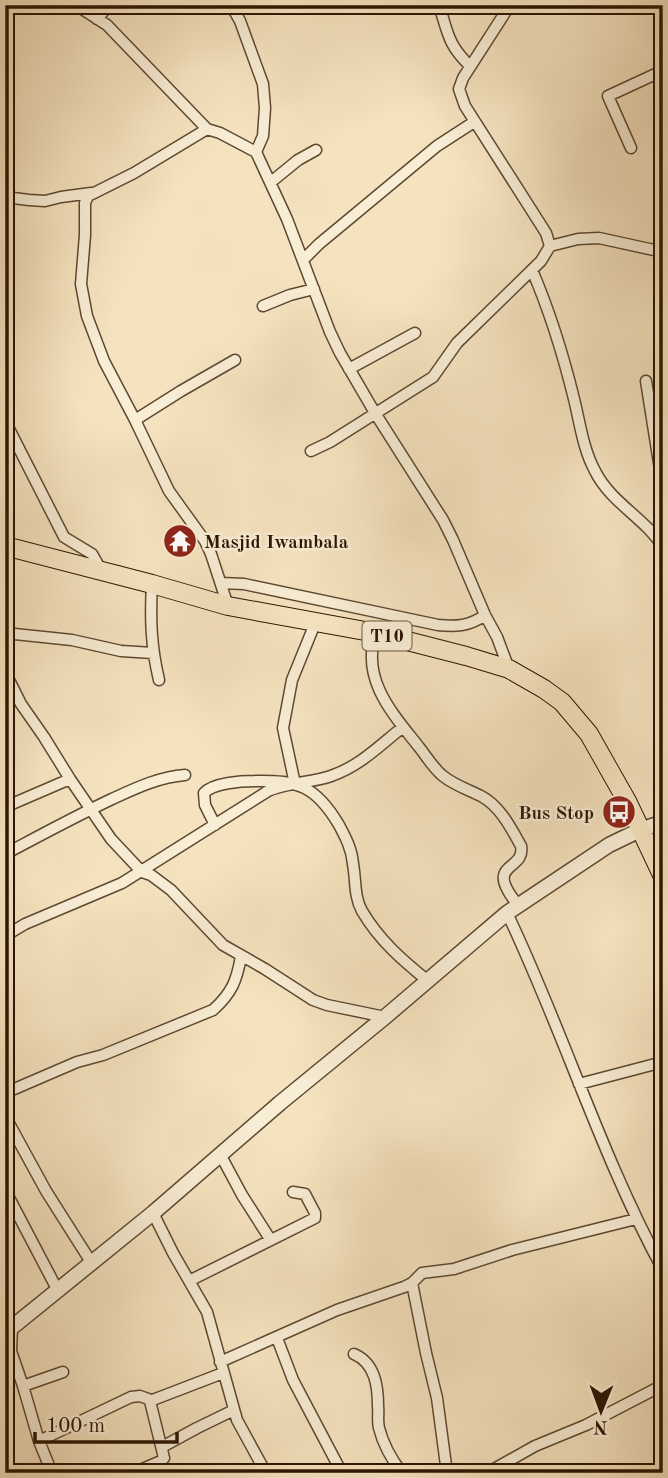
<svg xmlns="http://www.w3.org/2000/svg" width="668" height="1478" viewBox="0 0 668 1478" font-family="'Old Standard TT',serif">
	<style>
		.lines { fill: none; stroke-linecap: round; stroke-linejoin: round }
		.minor-casing { stroke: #5e4831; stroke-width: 13 }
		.tertiary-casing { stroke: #5e4831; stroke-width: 17 }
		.trunk-casing { stroke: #2b1502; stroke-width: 20 }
		.minor { stroke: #f8edd5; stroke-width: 10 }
		.tertiary { stroke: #f8edd5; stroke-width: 14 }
		.trunk { stroke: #f5e3bf; stroke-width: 18 }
		.labels { text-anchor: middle; stroke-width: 5; stroke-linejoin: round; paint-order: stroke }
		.shield { fill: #f8edd5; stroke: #685641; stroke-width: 2 }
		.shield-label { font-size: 18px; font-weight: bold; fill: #2b1502 }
		.poi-label { font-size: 19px; font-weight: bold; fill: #2b1502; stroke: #f8edd5; text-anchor: start }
	</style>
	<rect width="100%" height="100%" fill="#f5e3bf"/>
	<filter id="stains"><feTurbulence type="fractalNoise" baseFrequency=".00286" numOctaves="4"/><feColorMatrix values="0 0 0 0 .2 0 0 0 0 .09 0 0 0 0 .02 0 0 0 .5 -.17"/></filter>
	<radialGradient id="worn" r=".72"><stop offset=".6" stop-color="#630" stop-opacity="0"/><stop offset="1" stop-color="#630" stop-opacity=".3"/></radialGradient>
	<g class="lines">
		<g class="minor-casing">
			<path id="minor" d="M76 5 107 25 207 129 220 133 256 152 287 219 330 332 340 353 375 413 443 520 453 540 485 615 497 637 509 669
				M231 5 240 21 263 84 265 108 263 136 256 152
				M439 5C448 33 448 45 470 66
				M97 19 109 5
				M663 69 658 77 663 90
				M207 129 134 173 88 196 85 203V235L81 284 87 316 104 361 135 420 169 491 205 541 211 554 228 606
				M631 148 608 96 660 72
				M271 182 298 160 316 150
				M5 197 29 200 45 201 61 197 91 193
				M550 246 578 239 599 238 663 252
				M303 260 319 244 437 146 474 122
				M532 270C550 312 563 354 574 399 580 423 583 449 595 471 611 503 645 518 663 547
				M263 306 290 295 314 289
				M349 369 415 333
				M646 381 663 488
				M135 420 181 391 235 360
				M5 421 64 537 92 554 101 570
				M311 451 330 442 433 377 457 343 541 261 550 246 546 233 465 106 459 89 463 78 510 5
				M653 532 658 528 663 515
				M221 583 244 584 438 625C456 627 470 626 485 615
				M152 584C150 619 151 646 159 680
				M5 633 72 640 121 651 153 653
				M376 633C360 679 393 714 419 747 427 757 433 768 443 776 454 785 469 790 481 796 500 806 511 828 521 846 526 872 482 861 518 905
				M5 672 21 704 44 737 70 779 111 839 142 872 151 875 171 890 223 945 265 969 313 1000 327 1005 385 1017
				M295 784 283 728 292 680 316 621
				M5 807 70 779
				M215 825 205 805 204 793C213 783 241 781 255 781 298 780 316 786 339 825 346 838 352 850 353 864 356 880 354 897 362 911 379 940 402 960 428 981
				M5 854C41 835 76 816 112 799 136 788 159 777 185 775
				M507 913C563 1030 601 1156 663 1270
				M5 936 25 924 122 883 268 791C288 782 311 783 331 776 360 766 379 746 403 727
				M579 1084 663 1062
				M5 1093 77 1062 103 1055 213 1010C232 993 237 980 241 956
				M5 1116 46 1191 91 1262
				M220 1154 242 1195 270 1239
				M5 1190 57 1289
				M153 1213 173 1253 207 1312 237 1420 266 1473
				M189 1281 315 1218V1213L305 1194 293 1192
				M412 1283 426 1353 437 1398 447 1473
				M12 1328 11 1351 23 1386 39 1441 52 1473
				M277 1338 293 1380 342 1473
				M354 1354C375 1363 378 1386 378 1406 379 1413 377 1421 379 1428 383 1444 392 1460 402 1473
				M220 1362 337 1310 404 1287 412 1283 422 1273 454 1269 512 1250 636 1219
				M23 1386 63 1372
				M39 1441 131 1397 140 1396 151 1400
				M162 1447 197 1428 234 1410
				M133 1473 161 1461 164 1458 150 1401 223 1373
				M487 1473 535 1446 586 1425 663 1385"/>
		</g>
		<g class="tertiary-casing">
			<path id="tertiary" d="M5 1333 153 1213 280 1103 385 1017 507 913 609 845 640 830 663 822"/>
		</g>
		<g class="trunk-casing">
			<path id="trunk" d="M5 546 152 584 228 606 376 633 466 656 509 669 544 689 562 702 589 734 628 803 663 877"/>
		</g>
		<use href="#minor" class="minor"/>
		<use href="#tertiary" class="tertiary"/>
		<use href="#trunk" class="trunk"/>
	</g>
	<defs>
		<g id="temple-disc" transform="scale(1.75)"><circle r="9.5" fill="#8f2418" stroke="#f8edd5"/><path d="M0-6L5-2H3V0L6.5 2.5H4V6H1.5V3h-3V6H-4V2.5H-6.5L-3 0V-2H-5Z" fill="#fff"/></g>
		<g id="bus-disc" transform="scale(1.75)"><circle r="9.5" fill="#8f2418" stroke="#f8edd5"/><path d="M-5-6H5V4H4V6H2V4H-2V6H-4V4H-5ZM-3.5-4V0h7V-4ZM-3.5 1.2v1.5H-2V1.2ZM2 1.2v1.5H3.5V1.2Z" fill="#fff"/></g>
	</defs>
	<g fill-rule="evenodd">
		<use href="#temple-disc" x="180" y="541"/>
		<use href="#bus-disc" x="619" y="812"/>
	</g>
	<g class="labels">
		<rect class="shield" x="362.5" y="621.5" width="49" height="29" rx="5"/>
		<g class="shield-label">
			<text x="387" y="642">T10</text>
		</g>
		<g class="poi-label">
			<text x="204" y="548">Masjid Iwambala</text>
			<text x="594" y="819" text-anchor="end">Bus Stop</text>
		</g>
	</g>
	<rect width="668" height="1478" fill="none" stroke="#f5e3bf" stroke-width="28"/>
	<rect x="7" y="7" width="654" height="1464" fill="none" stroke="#2b1502" stroke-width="3.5"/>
	<rect x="14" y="14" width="640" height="1450" fill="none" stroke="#2b1502" stroke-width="2"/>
	<g transform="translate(601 1411) rotate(181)" stroke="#f8edd5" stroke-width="5" paint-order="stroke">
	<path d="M0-5L12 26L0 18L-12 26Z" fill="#2b1502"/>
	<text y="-10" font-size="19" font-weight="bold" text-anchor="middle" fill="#2b1502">N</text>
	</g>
	<path d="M35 1432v10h142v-10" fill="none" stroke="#2b1502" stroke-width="3.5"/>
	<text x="46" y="1432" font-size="21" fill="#2b1502" stroke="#f8edd5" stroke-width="5" paint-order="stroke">100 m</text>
	<rect width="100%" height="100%" filter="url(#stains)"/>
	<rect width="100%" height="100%" fill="url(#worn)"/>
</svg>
